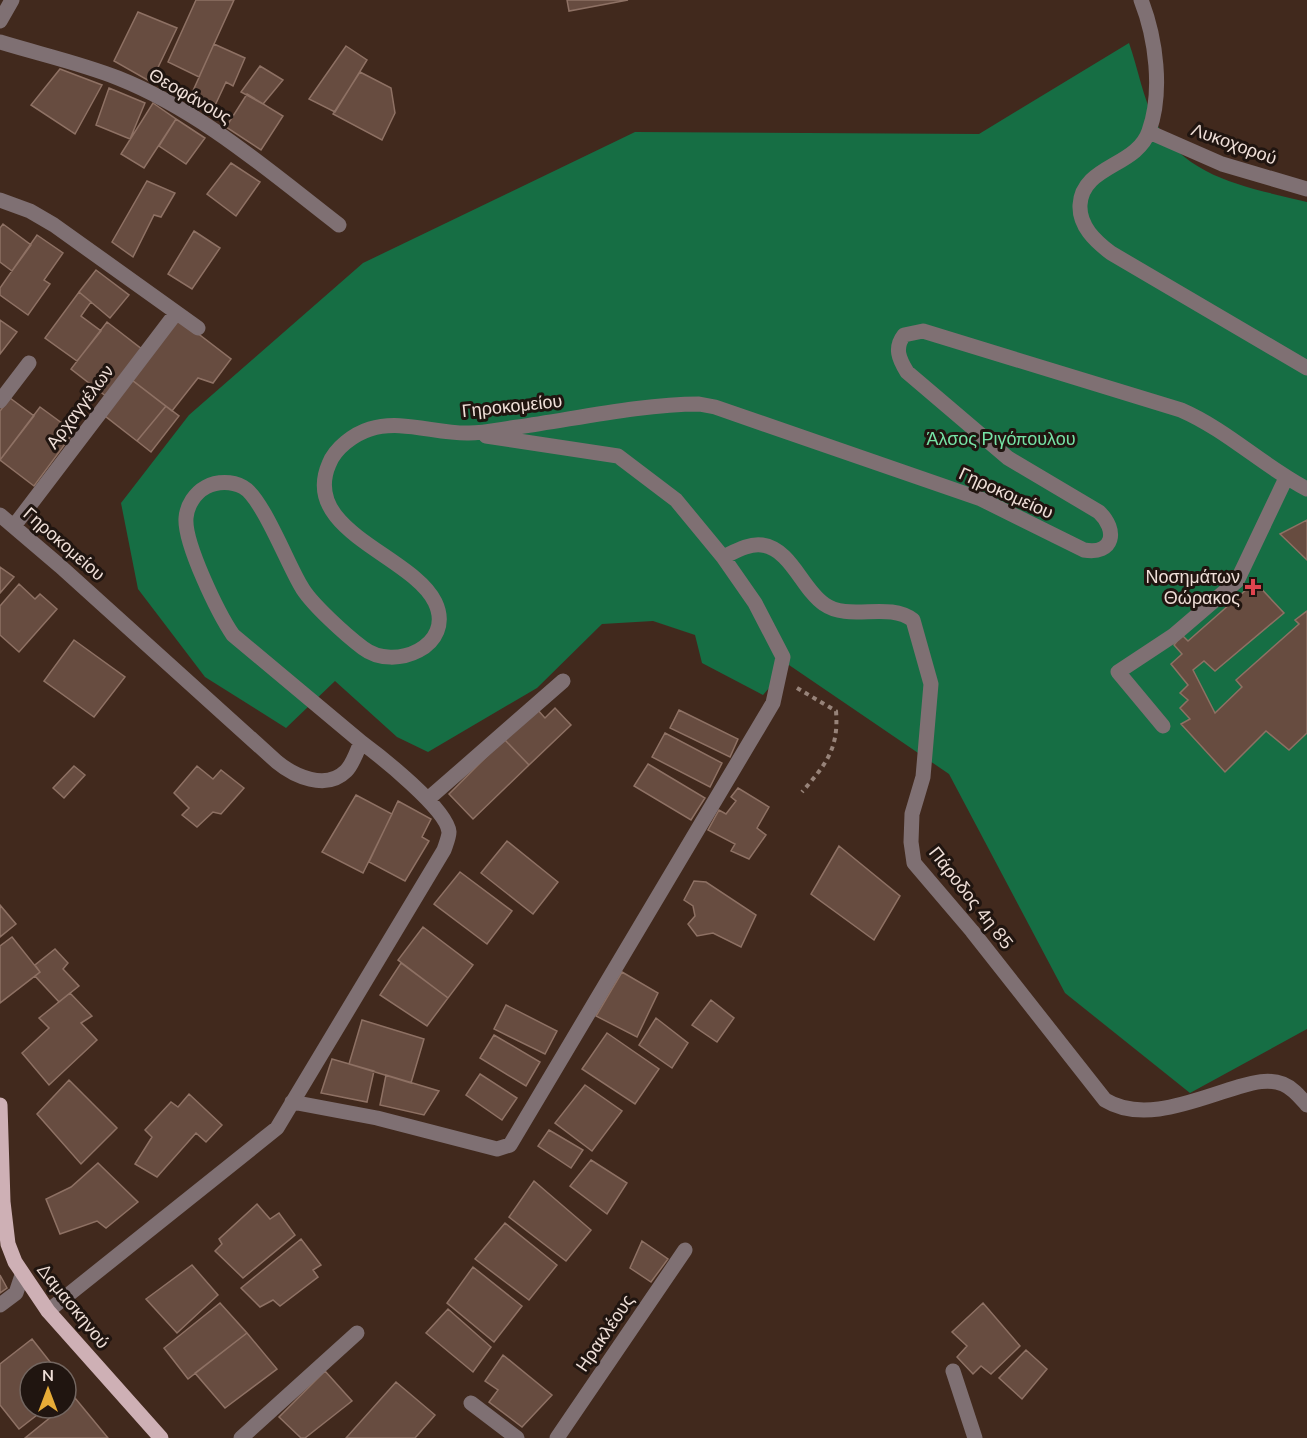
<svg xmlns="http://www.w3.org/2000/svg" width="1307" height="1438" viewBox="0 0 1307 1438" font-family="'Nunito Sans',sans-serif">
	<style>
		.forest { fill: #166e44 }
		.building { fill: #674c40; stroke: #8e7164; stroke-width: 1.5 }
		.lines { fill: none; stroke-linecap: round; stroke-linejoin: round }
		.path { stroke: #978379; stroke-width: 4; stroke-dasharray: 4.5 4.5; stroke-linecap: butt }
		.minor { stroke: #7f7073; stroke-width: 15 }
		.major { stroke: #ceb0b5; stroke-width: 15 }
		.health-dot { fill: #e0444e; stroke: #201510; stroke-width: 2 }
		.labels { text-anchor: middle; stroke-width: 6; stroke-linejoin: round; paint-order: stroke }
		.street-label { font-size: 18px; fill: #efdfd8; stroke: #201510 }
		.park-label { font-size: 18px; fill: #76e3a6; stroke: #201510 }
		.poi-label { font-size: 18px; fill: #efdfd8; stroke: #201510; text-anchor: end }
	</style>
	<rect width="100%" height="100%" fill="#41291d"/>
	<path class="forest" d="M1129 43C1138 68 1143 99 1156 123 1186 179 1251 188 1307 202V1029L1190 1093 1065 993 949 774 789 665 763 695 702 663 695 635 653 621 602 624 537 688 428 752 397 737 335 681 286 728 205 677 138 589 121 503 189 415 363 263 635 132 979 134Z"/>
	<path class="building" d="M196 0H234L199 77 168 62Z
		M567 0H628L569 11Z
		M138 12 177 28 151 82 114 61Z
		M214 44 245 58 233 86 226 82 211 114 188 102Z
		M346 46 367 60 335 112 309 99Z
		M260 66 283 80 263 104 241 92Z
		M60 69 102 85 75 134 31 105Z
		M360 72 391 88 395 113 382 140 333 114Z
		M109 88 145 103 130 139 96 125Z
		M247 94 283 116 261 150 226 127Z
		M153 103 176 119 144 168 121 154Z
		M176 119 205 138 186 164 159 146Z
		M231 163 260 182 236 216 207 194Z
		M147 181 175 193 161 217 154 215 133 257 112 242Z
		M3 224 31 245 12 271 0 262V228Z
		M194 231 220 248 192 289 168 274Z
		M37 235 63 253 44 280 50 284 28 315 0 295V288Z
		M96 270 129 295 110 318 79 292Z
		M79 292 91 302 81 316 101 331 77 361 45 338Z
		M179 319 231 359 213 383 198 378 172 411 132 380Z
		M0 320 17 332 0 354Z
		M107 322 143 350 107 397 71 369Z
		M132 380 166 406 137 441 105 416Z
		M10 398 34 416 0 460V411Z
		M166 406 179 416 151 452 137 441Z
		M40 407 74 432 34 486 0 460Z
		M1307 520V560L1280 534Z
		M0 567 14 577 0 593Z
		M1255 582 1284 613 1215 671 1204 661 1193 670 1215 713 1242 687 1236 680 1299 624 1295 620 1307 611V733L1289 750 1266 731 1225 772 1181 724 1190 719 1180 708 1188 700 1180 693 1188 685 1171 664 1182 654 1174 645 1182 635 1188 641Z
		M19 584 35 599 40 594 57 609 19 652 0 635V606Z
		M74 640 125 677 94 717 44 681Z
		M536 708 545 718 555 708 571 725 529 765 504 739Z
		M679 710 738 739 730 757 670 728Z
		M665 733 722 763 710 787 652 757Z
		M504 739 529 765 473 819 449 794Z
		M648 764 705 798 691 820 634 786Z
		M74 766 85 775 64 798 53 788Z
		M197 766 213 779 221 770 244 788 221 814 213 812 197 827 182 815 189 808 174 793Z
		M738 788 769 807 757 828 766 835 749 859 731 851 735 844 708 830 719 810 726 814 736 801 731 797Z
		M356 795 392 814 363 873 322 852Z
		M398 801 431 819 422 837 429 841 405 881 369 862Z
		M507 841 558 882 533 914 481 873Z
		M839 846 900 896 874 940 811 894Z
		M460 872 512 911 487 944 434 904Z
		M694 881 706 882 756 915 741 947 713 933 697 936 688 924 695 916 693 906 684 900Z
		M0 905 16 924 0 937Z
		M423 927 473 965 448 998 398 960Z
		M12 937 40 972 0 1003V946Z
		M55 949 68 963 63 969 79 986 59 1002 35 976 40 972 35 965Z
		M401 963 448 998 427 1026 380 995Z
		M622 972 658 993 637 1037 596 1016Z
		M70 993 92 1016 81 1023 97 1040 49 1085 22 1053 49 1028 39 1018Z
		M711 1000 734 1018 717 1042 692 1025Z
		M506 1005 557 1031 545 1054 494 1029Z
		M656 1018 688 1043 672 1068 639 1045Z
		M362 1020 424 1039 411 1083 349 1064Z
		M607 1033 659 1069 635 1104 582 1069Z
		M494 1035 540 1062 526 1086 480 1058Z
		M332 1059 374 1071 367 1102 321 1093Z
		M480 1074 517 1098 502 1120 466 1095Z
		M386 1075 439 1091 424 1115 380 1105Z
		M69 1080 117 1128 81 1164 37 1114Z
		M585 1085 622 1111 592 1151 555 1123Z
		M189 1094 222 1125 206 1142 196 1133 157 1177 135 1164 152 1137 145 1130 171 1102 178 1107Z
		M549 1130 583 1150 571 1168 538 1146Z
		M591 1160 627 1183 607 1214 570 1186Z
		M98 1163 138 1202 106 1228 97 1221 60 1234 46 1199 71 1187Z
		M534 1181 591 1230 566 1261 509 1217Z
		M257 1204 270 1219 279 1213 295 1235 243 1278 215 1251 222 1244 219 1239Z
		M505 1223 557 1265 529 1300 475 1259Z
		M301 1239 321 1265 313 1270 318 1277 280 1306 273 1300 260 1307 241 1288Z
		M642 1241 668 1259 651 1282 630 1268Z
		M192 1265 218 1295 177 1333 146 1299Z
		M473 1267 522 1306 494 1342 447 1303Z
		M0 1275 7 1288 0 1293Z
		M220 1303 247 1333 188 1379 164 1348Z
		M983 1303 1020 1346 991 1374 981 1366 973 1374 957 1357 967 1346 952 1332Z
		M448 1309 491 1347 473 1372 426 1333Z
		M247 1333 277 1369 225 1408 195 1373Z
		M32 1339 58 1372H30V1408H46L19 1429 0 1405V1364Z
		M1026 1350 1047 1369 1022 1399 999 1378Z
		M503 1355 552 1395 522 1427 489 1402 498 1390 485 1381Z
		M325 1371 352 1401 305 1438H301L279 1417Z
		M396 1382 435 1415 415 1438H346Z
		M75 1398 108 1438H25L62 1408H66Z"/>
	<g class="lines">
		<path class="path" d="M797 688 836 711C839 749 826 764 802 792"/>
		<path class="minor" d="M1141 0C1156 38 1163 92 1149 131 1137 167 1082 165 1080 205 1079 226 1095 241 1111 253L1307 368
			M0 21 12 0
			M0 42C39 54 80 63 118 78 201 111 269 171 339 225
			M1149 132 1222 164 1307 189
			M0 200 30 211 54 225 198 328
			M0 401 29 363
			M0 515 60 566 277 762C294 776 326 791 346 771 353 764 357 751 361 742L233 635C218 613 184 543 186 518 187 505 195 493 206 487 217 481 232 481 243 487 262 497 288 565 301 586 310 603 347 636 363 648 394 672 456 646 435 602 412 555 300 531 329 464 335 448 354 434 370 429 401 419 437 434 469 433 485 433 502 429 518 427 575 419 642 404 699 404L715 407 981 499 1084 550C1114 555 1118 530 1099 512L1008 458 907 372C899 359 894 348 904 335L923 331 1181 410C1227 430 1263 466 1307 489
			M14 526 176 313
			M723 557C734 552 749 543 762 545 791 549 802 589 824 604 849 622 888 601 913 620L931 684 923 777 912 814 911 842 914 863 972 931 1105 1100C1144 1124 1197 1099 1238 1087 1252 1083 1268 1078 1283 1084 1293 1088 1300 1097 1307 1105
			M1163 726 1118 672 1174 635 1237 581 1286 478
			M428 799 563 681
			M292 1102 377 1118 497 1149 510 1145 773 703 783 657 755 603 723 557 676 500 618 456 486 436
			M0 1305 16 1293 22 1275
			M48 1311 277 1128 444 850C446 844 449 837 449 832 447 809 380 756 361 742
			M953 1371 975 1438
			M471 1403 517 1438
			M241 1438 357 1333
			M557 1438 685 1250"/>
		<path class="major" d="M0 1105 3 1202 8 1244 15 1262 48 1311 161 1438"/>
	</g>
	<path class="health-dot" d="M1250 578h6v6h6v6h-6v6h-6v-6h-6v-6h6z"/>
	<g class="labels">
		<g class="street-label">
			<text transform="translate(190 96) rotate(30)" y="6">Θεοφάνους</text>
			<text transform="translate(1234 144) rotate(20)" y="6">Λυκοχορού</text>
			<text transform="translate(512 406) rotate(-6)" y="6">Γηροκομείου</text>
			<text transform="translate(80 407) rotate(-53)" y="6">Αρχαγγέλων</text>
			<text transform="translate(1006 493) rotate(24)" y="6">Γηροκομείου</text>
			<text transform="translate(64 544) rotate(41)" y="6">Γηροκομείου</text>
			<text transform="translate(971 898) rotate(52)" y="6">Πάροδος 4η 85</text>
			<text transform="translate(73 1306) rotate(51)" y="6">Δαμασκηνού</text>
			<text transform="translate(605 1333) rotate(-56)" y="6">Ηρακλέους</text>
		</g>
		<g class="park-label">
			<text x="1001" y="445">Άλσος Ριγόπουλου</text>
		</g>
		<g class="poi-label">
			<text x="1240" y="583">Νοσημάτων<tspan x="1240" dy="21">Θώρακος</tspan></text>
		</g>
	</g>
	<g transform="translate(48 1390)"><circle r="28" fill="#201510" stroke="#736660" stroke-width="1.5"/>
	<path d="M0-4.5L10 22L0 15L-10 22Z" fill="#e7ac37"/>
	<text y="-9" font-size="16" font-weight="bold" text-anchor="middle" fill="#efdfd8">N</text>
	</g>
</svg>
